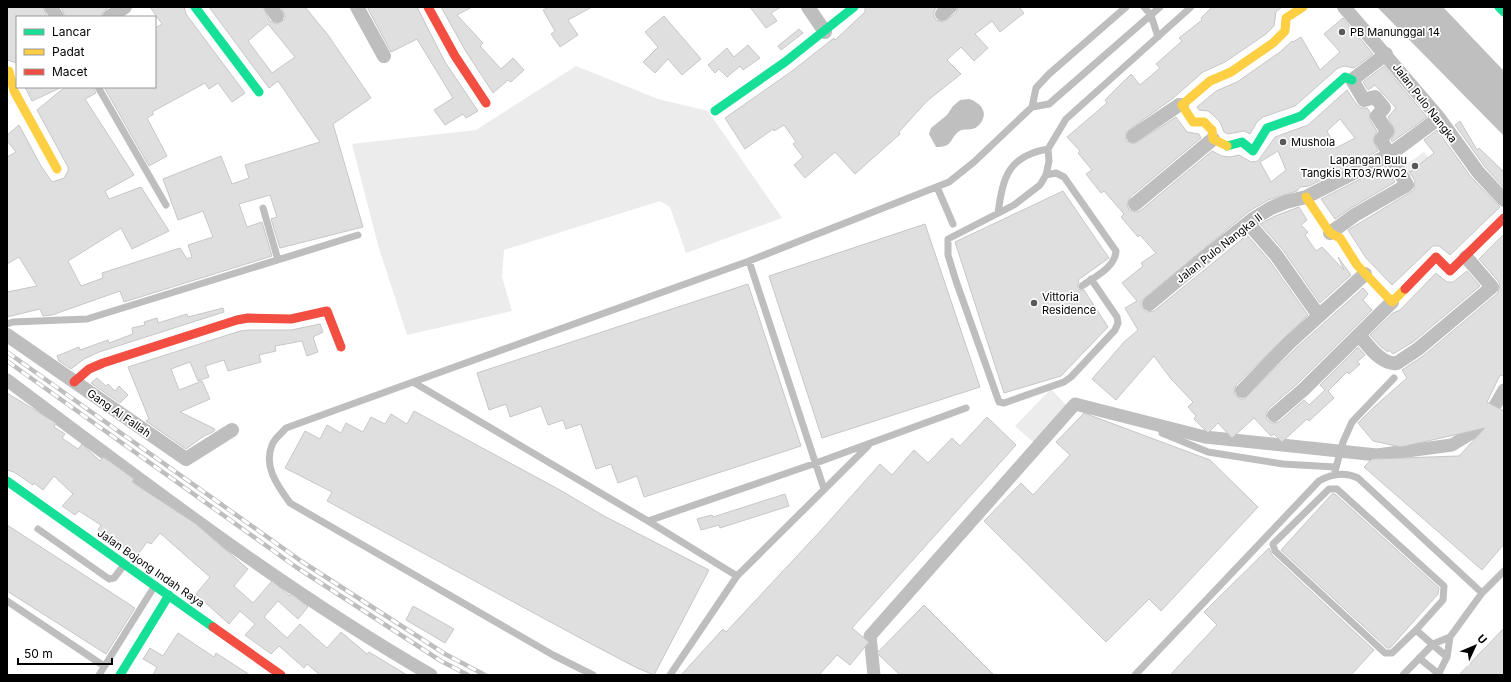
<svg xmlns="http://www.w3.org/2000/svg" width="1511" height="682" viewBox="0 0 1511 682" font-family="Inter,sans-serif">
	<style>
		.green { fill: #ececec }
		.water { fill: #bfbfbf }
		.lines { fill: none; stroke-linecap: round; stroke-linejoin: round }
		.canal { stroke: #bfbfbf; stroke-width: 13 }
		.building { fill: #dfdfdf; stroke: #c7c7c7; fill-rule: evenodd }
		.lane { stroke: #bebebe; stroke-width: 7 }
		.street { stroke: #bebebe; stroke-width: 14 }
		.fast { stroke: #16e098; stroke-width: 9 }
		.slow { stroke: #ffcf43; stroke-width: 9 }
		.jam { stroke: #f24e42; stroke-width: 9 }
		.rail-casing { stroke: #bebebe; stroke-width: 4.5 }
		.rail { stroke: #fff; stroke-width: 3; stroke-dasharray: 9; stroke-linecap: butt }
		.poi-dot { fill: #595959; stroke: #fff; stroke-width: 1.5 }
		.labels { text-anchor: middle; stroke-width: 3.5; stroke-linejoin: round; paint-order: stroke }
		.poi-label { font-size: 11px; fill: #000; stroke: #fff; text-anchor: start }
		.street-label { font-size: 11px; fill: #000; stroke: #fff }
	</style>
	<rect width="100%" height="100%" fill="#fff"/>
	<path class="green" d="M576 66 658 99 708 111 782 218 686 253 670 207 660 201 504 250 502 277 512 311 407 335 378 245 352 144 476 130Z
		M1424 152 1432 162 1407 179 1399 170Z
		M1051 389 1067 406 1033 442 1015 426Z"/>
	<path class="water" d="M1377 7H1443L1504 71V136Z
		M969 99C982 103 990 114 978 126 972 132 964 127 958 132 949 140 953 147 936 147L929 134 931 128 947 115 953 106 960 100Z"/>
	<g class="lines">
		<path class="canal" d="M7 380C145 483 282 589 431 675
			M874 675 870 636 1075 404 1205 437 1377 455 1452 445 1483 426 1504 390"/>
	</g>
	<path class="building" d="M7 7H43L47 17H17V63L7 60Z
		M61 7H109L102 13 101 17H65Z
		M150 7H184L186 14 245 93 232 102 218 83 209 89 205 83 152 112 154 114 147 118 167 156 149 166 104 87H155V28L162 24Z
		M209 7H263L270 21 277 24 285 19V15L281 7H305L328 35 371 98 333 124 363 227 280 248 271 219 277 217 270 195 239 204 247 227 262 222 272 256 124 302 120 291 52 315 43 316 40 309 7 317V292L37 286 19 257 7 264V157L16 152 7 141V135L19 125 41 166 52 182 64 178 68 171V167L37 110 65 87H93L96 93 85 99 134 175 105 191 109 199 141 187 169 231 132 249 121 228 68 261 81 286 103 278 102 273 180 248 187 259 192 257 188 245 213 237 203 211 178 220 163 179 221 156 232 184 249 178 245 165 320 142 278 81 269 88ZM268 24 295 57 272 73 248 41Z
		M367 7H417L445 62 478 111 466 118 463 114 445 125 434 110 453 98 417 39 391 52Z
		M441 7H472L457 15 483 43 480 46 501 69 513 58 524 70 511 82 508 80 493 93 465 50Z
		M549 7H592L568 20 578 35 560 47 551 34 555 31 543 10Z
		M750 7H781L771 13 777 21 766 28Z
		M865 7H937L934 11V16L936 20 943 22 956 13 958 7H1019L1024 13 1000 32 992 21 975 34 988 48 974 61 961 47 947 60 961 74 927 101 899 132 900 134 855 174 835 152 805 178 794 165 803 157 793 144 796 142 784 125 774 131 773 129 745 149 725 118 792 71 834 38 835 40 865 12Z
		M1212 7H1282L1276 12 1274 26 1266 34 1225 62 1203 72 1172 99 1126 132V141L1134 144 1176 117 1187 132 1199 134 1201 138 1130 197 1127 205 1129 210 1136 212 1140 211 1212 151 1222 156 1230 157 1239 155 1251 162 1258 161 1275 137 1308 125 1347 90 1357 105 1361 108H1367L1370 112V120L1377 131 1373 140 1378 151 1309 186 1300 187 1297 191 1268 200 1248 212 1141 301V306L1146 312 1154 311 1247 235 1269 260 1308 315 1236 385 1234 394 1240 399H1244L1295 349 1363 288 1368 294 1363 300 1372 310 1297 384 1268 409 1266 413 1267 420 1272 423 1279 422 1304 400 1309 405 1325 390 1320 385 1358 347 1365 355 1357 362 1360 364 1349 374 1347 372 1328 391 1334 398 1309 421 1307 419 1282 442 1274 434 1271 436 1254 418 1232 438 1218 423 1208 433 1194 419 1196 416 1188 407 1193 402 1171 379 1154 356 1116 400 1092 379 1124 342 1138 330 1125 308 1137 301 1122 283 1143 266 1141 263 1156 253 1140 235 1138 237 1121 217 1124 214 1104 191 1101 193 1086 174 1092 170 1078 153 1080 151 1067 137 1107 103 1105 100 1131 74 1140 85 1160 68 1156 64 1182 41 1179 38 1202 20 1201 18ZM1340 119 1355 138 1336 148 1327 131ZM1278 151 1286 170 1271 182 1260 162Z
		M664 16 701 59 682 75 668 59 655 73 643 62 658 47 645 32Z
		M1343 18 1373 54 1354 68 1344 66 1338 68 1295 106 1263 117 1257 122 1250 134 1244 131 1228 134 1224 132 1220 122 1212 114 1208 111 1199 110 1197 107 1216 91 1237 82 1280 52 1292 41 1293 42 1301 37 1320 70 1340 52 1324 34Z
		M799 29 803 33 781 50 778 46Z
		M748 45 760 58 743 70 740 66 727 77 719 69 715 73 708 65 727 48 734 57Z
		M1384 66 1427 117 1392 142 1391 140 1395 131 1388 117 1396 108 1375 85 1368 90 1363 82Z
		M25 87H62L32 101Z
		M1460 121 1477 150 1479 148 1504 172V188L1485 167 1455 125Z
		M1437 130 1471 177 1500 207 1450 255 1439 246H1433L1392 285 1366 258 1348 230 1414 190 1415 181 1409 171 1410 172 1434 153 1424 140Z
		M1386 166 1395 182 1351 208 1335 219 1321 199Z
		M1063 191 1109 258 1078 280 1079 282 1077 286 1080 290H1084L1108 327 1061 376 1004 393 955 242Z
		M1299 207 1307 220 1301 225 1308 232 1305 235 1316 251 1322 247 1344 270 1338 257 1351 275 1320 303 1283 250 1260 224 1275 216Z
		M925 224 980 387 822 438 769 276Z
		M1504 234V376L1500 375 1487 402 1504 411V544L1482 570 1364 467 1372 459 1459 456 1485 428 1401 447 1373 441 1358 423 1374 407 1407 378 1402 370 1423 356 1498 293 1500 286 1499 282 1479 259Z
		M1467 271 1480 286 1413 342 1393 354 1389 350 1388 352 1381 347 1370 335 1393 313 1400 310 1436 273 1447 282H1453Z
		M748 284 801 446 644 497 637 476 618 483 611 464 596 469 581 424 566 429 563 420 548 425 541 406 510 417 506 404 489 410 477 373Z
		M223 308 224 312 99 352 84 359 71 369 59 361 57 356 79 347 80 350 108 340 109 343 133 334 132 328 145 325 144 322 157 318 158 323 187 314 188 317Z
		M320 324 323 332 313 337 318 352 307 356 302 341 275 346 276 351 259 355 261 362 228 371 224 360 205 366 209 377 198 381 190 362 171 369 179 390 202 381 210 399 180 412 215 429 213 432 204 436 186 449 146 421 149 419 128 367 240 331 249 330H291Z
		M97 378 106 386 108 384 115 391 119 386 128 395 120 403 91 383Z
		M7 393 56 423 54 427 65 434 62 438 78 449 82 444 100 461 103 457 112 463 134 479 132 482 196 524 248 569 234 586 253 603 272 581 290 596 292 594 308 607 298 619 278 601 264 617 287 638 300 624 327 648 341 632 367 654 369 652 407 675H320L307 664 304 668 279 646 271 654 245 635 255 624 240 611 229 624 196 594 210 577 160 533 151 544 147 542 136 557 98 530 101 525 79 511 75 515 62 506 73 494 54 476 43 490 34 483 33 485 14 472 7 470Z
		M414 411 560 490 604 516 709 570 654 675 637 668 580 638 327 501 332 492 285 468 305 431 320 439 327 425 341 433 346 423 363 432 371 417 385 424 391 414 407 424Z
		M1084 413 1210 460 1258 507 1161 611 1149 599 1106 642 984 521 1021 483 1033 495 1070 455 1056 442Z
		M987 417 1016 445 852 628 869 642 850 665 837 655 819 675H681L723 629 726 632 825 526 880 464 892 475 914 450 928 463 952 438 960 446Z
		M785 494 789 506 720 528 719 525 701 530 697 519 712 515 713 517Z
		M1332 494H1335L1439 588 1438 594 1390 648H1387L1281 550Z
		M7 525 135 608 106 654 7 591Z
		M1269 548 1272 555 1374 650 1351 675H1170L1217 625 1204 612Z
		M924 605 994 675H900L877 653Z
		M413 606 454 629 445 643 406 620Z
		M1504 628V675H1459Z
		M178 633 214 657 216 653 250 675H153L157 667 143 659 150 648 163 656Z"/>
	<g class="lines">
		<path class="lane" d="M1144 7 1151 15 1158 37
			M98 87 166 205
			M1032 107 1036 88 1049 74 1126 7
			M1046 175 1056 173 1064 177 1116 251C1115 268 1094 277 1082 286
			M937 187 953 224
			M263 208 278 260
			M998 213C1003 177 1008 156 1048 149
			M749 261 824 489
			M1091 279 1117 317 1118 323 1115 330 1071 377 1064 382 1004 403 999 402 956 281 948 255V239L1014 205 1040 185 1046 175 1049 161 1048 149 1066 119 1191 7
			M7 324 13 322 87 319 358 235
			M413 382 749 261 949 182 974 162 1032 107 1049 104 1160 7
			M1162 433 1208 452 1283 464 1335 467
			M1335 471 1343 442 1352 422 1394 378
			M648 521 816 463 966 408
			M38 529 109 579 114 578 124 565
			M7 601 104 666
			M1416 630 1443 600 1444 586 1337 489H1329L1273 544 1275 551 1385 653H1392L1416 630 1447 657
			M1419 658 1440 675
			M99 675 154 587
			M593 675 553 655 290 503C278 486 263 467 272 445 274 439 282 433 286 428L413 382 648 521 737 576
			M670 675 737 576 868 446
			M1135 675 1319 481C1331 474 1345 472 1358 478L1482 593
			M1403 675 1433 644 1450 637 1482 593 1504 571
			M1438 675 1447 657 1450 637"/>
		<path class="street" d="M51 7 57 17
			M271 7 277 16
			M357 7 384 56
			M808 7 825 32
			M1344 7 1439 118 1478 172 1504 200
			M942 14 950 7
			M109 17 125 7
			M1133 136 1179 105H1182
			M1135 204 1213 139
			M1248 223 1276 255 1319 316
			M1330 233 1355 215 1407 185 1381 140 1387 131 1377 116 1384 108 1375 97 1364 100 1352 80 1386 54
			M1149 304 1209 254 1253 219 1271 208 1286 202 1306 197 1389 155 1439 118
			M7 335 186 459 232 430
			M1359 335C1368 345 1381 365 1397 363L1418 349 1492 287 1466 257
			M1242 391 1289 343 1365 274
			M1274 415 1303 390 1392 302"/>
		<path class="fast" d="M195 7 259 92
			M1499 7 1504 12
			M715 111 785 62 854 7
			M1227 146 1242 142 1253 151 1267 128 1301 116 1345 77 1352 80
			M7 481 213 627
			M120 675 169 595"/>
		<path class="slow" d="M9 71 14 91 57 169
			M1227 146 1213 139 1212 130 1204 122H1193L1182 105 1210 81 1231 72 1273 43 1285 31 1286 18 1303 7
			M1306 197 1330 233 1340 238 1357 265 1392 302 1405 289"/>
		<path class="jam" d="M428 7 455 56 486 103
			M1405 289 1436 257 1450 271 1504 218
			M74 382 89 369 103 363 237 320 248 318 291 319 327 311 341 347
			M213 627 281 675"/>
		<g class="rail-casing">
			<path id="rail" d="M7 352 301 561 445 654 485 675
				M7 361 296 567 441 661 468 675"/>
		</g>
		<use href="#rail" class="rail"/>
	</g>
	<g class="poi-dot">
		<circle cx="1342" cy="32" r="4"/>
		<circle cx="1283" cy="142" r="4"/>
		<circle cx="1415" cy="166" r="4"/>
		<circle cx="1034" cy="303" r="4"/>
	</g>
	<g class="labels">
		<g class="poi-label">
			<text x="1350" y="36">PB Manunggal 14</text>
			<text x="1291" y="146">Mushola</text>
			<text x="1407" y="164" text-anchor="end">Lapangan Bulu<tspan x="1407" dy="13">Tangkis RT03/RW02</tspan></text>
			<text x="1042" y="301">Vittoria<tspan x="1042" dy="13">Residence</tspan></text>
		</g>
		<g class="street-label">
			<text transform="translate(1425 103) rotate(52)" y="4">Jalan Pulo Nangka</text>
			<text transform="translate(1219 248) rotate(-38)" y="4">Jalan Pulo Nangka II</text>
			<text transform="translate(119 413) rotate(35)" y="4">Gang Al Fallah</text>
			<text transform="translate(151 568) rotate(35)" y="4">Jalan Bojong Indah Raya</text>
		</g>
	</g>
	<rect width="1511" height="682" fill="none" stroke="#000000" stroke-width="16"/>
	<rect x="16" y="16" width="140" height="72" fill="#ffffff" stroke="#999999"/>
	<rect x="24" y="29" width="20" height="6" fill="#16e098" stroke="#999999"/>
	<text x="52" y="36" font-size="12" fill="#000000">Lancar</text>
	<rect x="24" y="49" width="20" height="6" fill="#ffcf43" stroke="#999999"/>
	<text x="52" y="56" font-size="12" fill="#000000">Padat</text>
	<rect x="24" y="69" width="20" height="6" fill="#f24e42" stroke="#999999"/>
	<text x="52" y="76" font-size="12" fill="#000000">Macet</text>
	<g transform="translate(1475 646) rotate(46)" stroke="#ffffff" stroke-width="3" paint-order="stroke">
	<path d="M0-3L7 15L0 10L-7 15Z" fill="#000000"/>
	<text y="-6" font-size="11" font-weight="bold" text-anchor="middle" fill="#000000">U</text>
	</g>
	<path d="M18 658v6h94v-6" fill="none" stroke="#000000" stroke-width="2"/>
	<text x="24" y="658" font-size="12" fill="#000000" stroke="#ffffff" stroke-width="3" paint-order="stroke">50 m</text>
</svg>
